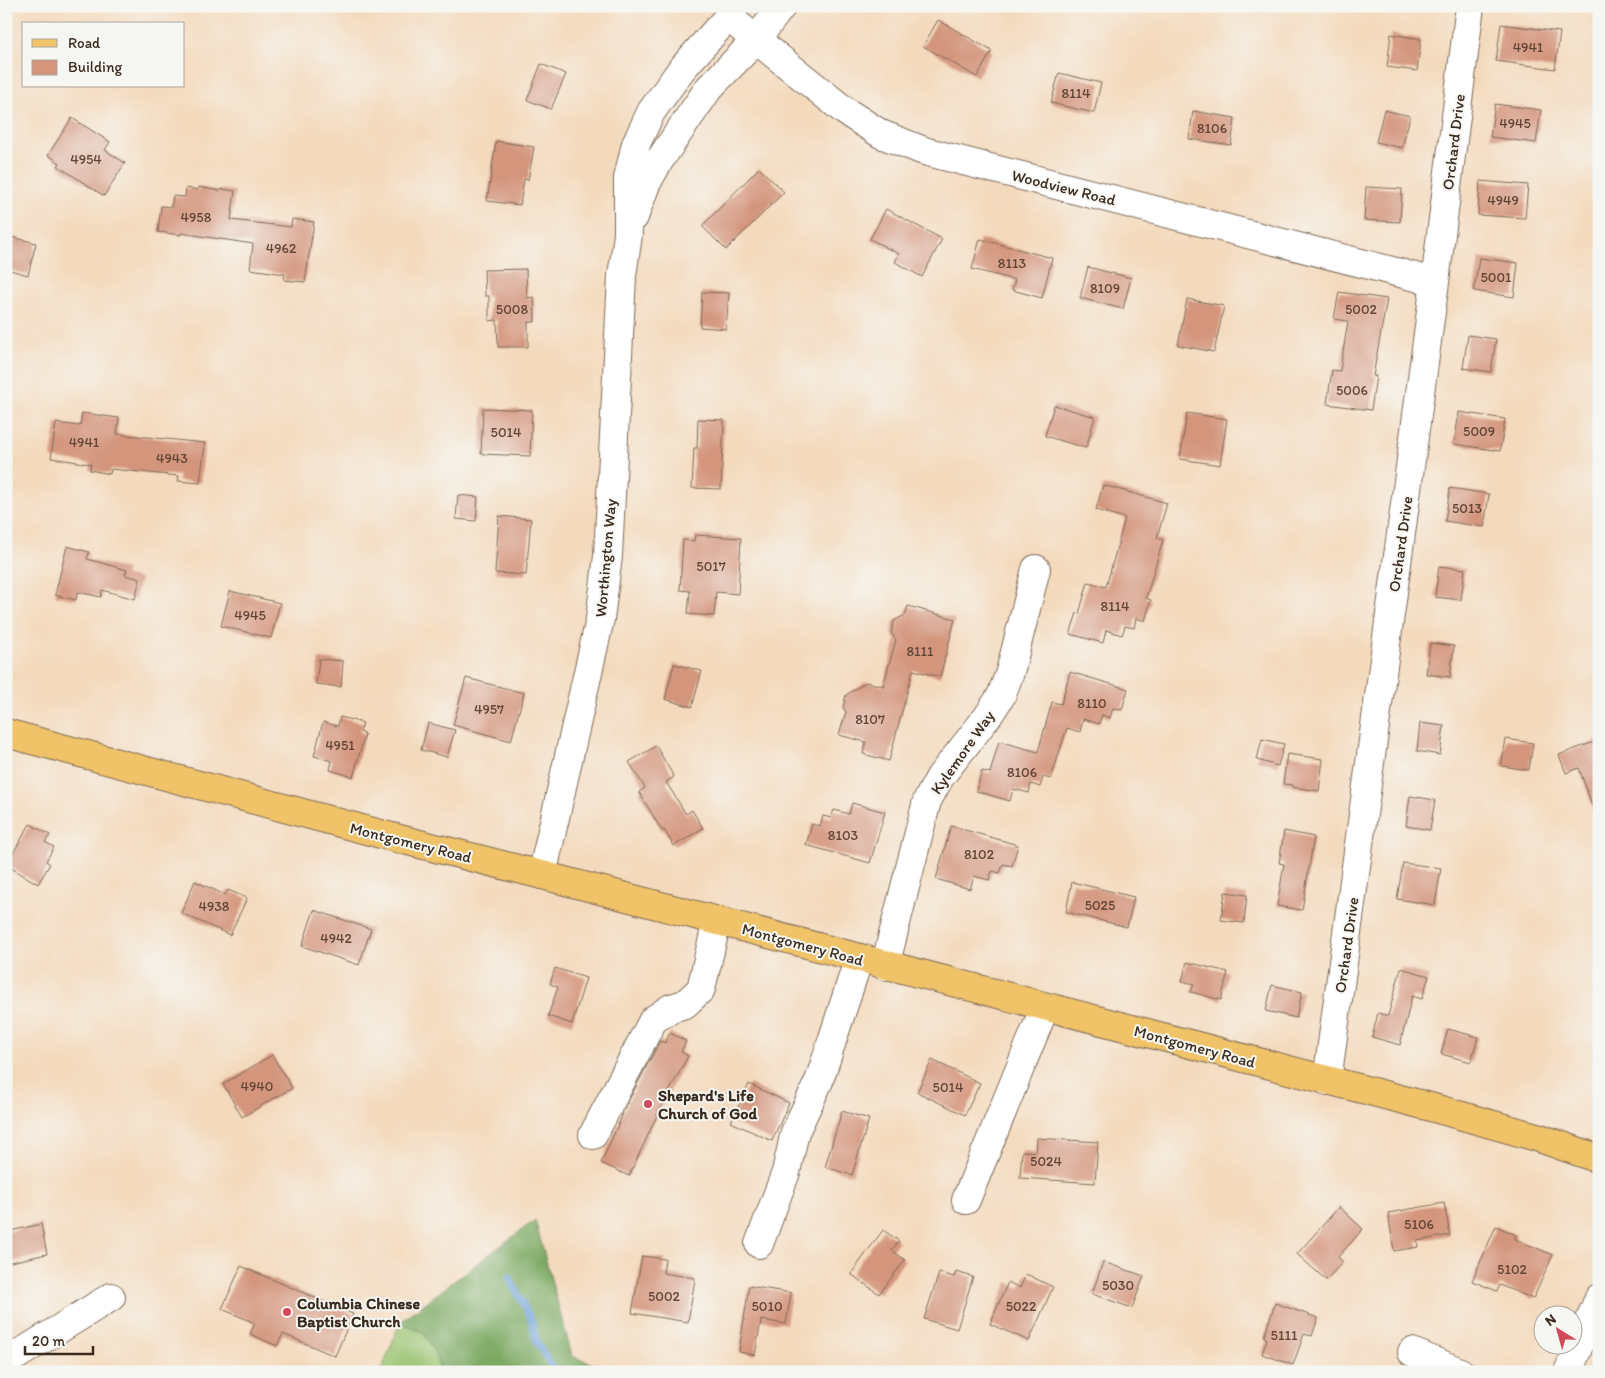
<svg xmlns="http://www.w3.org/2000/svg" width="1605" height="1378" viewBox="0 0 1605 1378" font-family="Itim,sans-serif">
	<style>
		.green { fill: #9ac370; stroke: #6a7647 }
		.forest { fill: #7ba962; stroke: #5b6a40 }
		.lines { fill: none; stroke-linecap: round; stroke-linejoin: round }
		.stream { stroke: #6aa0d7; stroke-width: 7 }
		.building { fill: #d4957d }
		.minor-casing { stroke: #7c6856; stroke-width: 30 }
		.major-casing { stroke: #7c6856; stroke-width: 30 }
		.minor { stroke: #fff; stroke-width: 28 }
		.major { stroke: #f0c369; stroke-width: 28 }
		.poi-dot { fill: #d1495b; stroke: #f6f6f2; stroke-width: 2 }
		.labels { text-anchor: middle; stroke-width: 4; stroke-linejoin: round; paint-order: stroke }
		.number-label { font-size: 14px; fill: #614536 }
		.street-label { font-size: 16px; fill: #3b2a1e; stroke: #f6f6f2 }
		.poi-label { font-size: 16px; font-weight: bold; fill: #3b2a1e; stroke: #f6f6f2; text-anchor: start }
	</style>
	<rect width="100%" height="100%" fill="#f6f6f2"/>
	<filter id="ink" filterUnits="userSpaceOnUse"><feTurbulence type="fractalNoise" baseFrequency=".02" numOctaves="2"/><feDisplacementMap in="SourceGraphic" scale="10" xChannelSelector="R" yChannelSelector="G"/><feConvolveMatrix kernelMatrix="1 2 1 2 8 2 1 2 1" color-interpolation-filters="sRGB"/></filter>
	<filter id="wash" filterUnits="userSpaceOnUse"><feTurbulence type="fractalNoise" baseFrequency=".0096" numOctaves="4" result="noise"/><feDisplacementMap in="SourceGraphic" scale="20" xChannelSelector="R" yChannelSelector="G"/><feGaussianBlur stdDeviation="1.12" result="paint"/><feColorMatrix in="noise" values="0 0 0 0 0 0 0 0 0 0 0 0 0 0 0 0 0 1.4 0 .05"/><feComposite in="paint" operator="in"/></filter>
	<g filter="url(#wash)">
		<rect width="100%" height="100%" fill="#f4dabd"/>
		<path class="green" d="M400 1322 423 1332 434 1351 441 1372H381Z"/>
		<path class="forest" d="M535 1220 572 1356 614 1372H441L434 1351 423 1332 400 1322Z"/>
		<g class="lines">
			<path class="stream" d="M509 1277 532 1321 536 1341 555 1372"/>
		</g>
		<g id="blocks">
			<path class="building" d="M938 20 992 51 977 77 923 46Z
				M1501 24 1560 32 1555 69 1496 61Z
				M1391 34 1421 39 1417 71 1387 67Z
				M541 64 566 74 551 109 527 100Z
				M1059 73 1101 83 1094 113 1051 103Z
				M1495 104 1541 110 1536 143 1490 137Z
				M1384 110 1410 116 1402 148 1376 142Z
				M1193 111 1235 118 1231 145 1189 139Z
				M72 118 110 142 105 150 125 163 104 196 58 166 60 163 48 155Z
				M496 141 534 147 528 180 524 179 520 205 487 201Z
				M759 168 784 192 726 250 702 226Z
				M1480 181 1528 185 1525 218 1478 215Z
				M199 187 220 191 222 189 235 191 231 220 291 227 292 219 314 222 305 282 284 280 285 274 250 269 253 244 181 233V235L158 232 161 206 171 207 173 196 185 197 186 188 198 190Z
				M1366 187 1402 189 1400 222 1364 220Z
				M886 209 942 239 922 277 895 262 899 254 870 239Z
				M12 237 36 243 28 275 6 269V256Z
				M980 239 1052 258 1042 298 1012 290 1015 280 972 269Z
				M1479 258 1518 263 1514 297 1474 291Z
				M1088 267 1131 278 1123 309 1080 298Z
				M526 269 527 298 534 297 535 322H528V347H498L497 320 489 321V296H485L484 270Z
				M702 292 729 293 726 329 700 327Z
				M1339 292 1387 299 1373 376H1376L1371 410 1327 404 1332 370 1340 371 1348 321 1334 319Z
				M1187 299 1224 306 1214 352 1178 345Z
				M1468 335 1496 339 1491 372 1463 368Z
				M1054 405 1095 417 1086 448 1045 436Z
				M483 408 532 410 530 456 481 454Z
				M1459 412 1505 419 1500 451 1454 444Z
				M82 413 119 418 117 434 205 443 200 483 178 481 179 476 111 469 110 474 90 470 91 464 51 458 56 423 80 426Z
				M1187 413 1227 419 1220 465 1180 459Z
				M698 419 724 420 721 489 692 488 694 448H697Z
				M1103 485 1167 503 1157 538 1163 540 1146 598 1151 600 1145 621 1136 618 1134 628 1125 626 1122 635 1106 630 1103 643 1070 634 1077 613 1079 614 1088 582 1106 587 1125 518 1096 510Z
				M1450 488 1489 494 1484 527 1445 521Z
				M458 495 478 497 476 521 456 519Z
				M499 516 531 519 526 575 495 573Z
				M695 535 741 538 738 594 716 592 714 616 688 614 690 591 680 590 683 540 694 541Z
				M67 546 89 552 87 559 127 570 125 575 140 579 135 599 102 590 101 597 78 592 76 600 55 595Z
				M1439 566 1465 569 1461 600 1435 597Z
				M230 591 280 603 271 638 221 626Z
				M908 606 955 619 940 677 913 670 889 761 863 754 866 742 839 735 846 712 843 707 846 695 866 682 883 686 896 640 891 633 894 621 905 615Z
				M1430 643 1454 646 1450 677 1426 674Z
				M319 659 343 661 341 687 316 684Z
				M674 664 702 671 692 707 665 699Z
				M1070 672 1128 689 1122 710 1113 708 1110 718 1102 715 1099 724 1083 719 1080 732 1067 728 1051 779 1043 777 1040 787 1031 784 1029 793 1013 789 1010 801 976 791 982 771 990 773 999 741 1038 752 1052 702 1061 704Z
				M466 678 524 693 511 741 453 725Z
				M340 717 363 723 360 732 365 734 353 777 330 770 332 761 314 756 323 722 338 726Z
				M428 723 455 730 447 757 421 750Z
				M1420 723 1444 726 1440 755 1417 751Z
				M1262 739 1284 744 1278 766 1257 760Z
				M1506 739 1533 743 1529 770 1501 766Z
				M1599 740V817H1596L1579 768 1566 773 1559 755Z
				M656 746 674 777 666 782 686 814 692 810 703 828 674 846 664 830 662 831 639 792 645 788 629 762Z
				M1287 754 1323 759 1319 791 1293 787V785L1283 784Z
				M1410 796 1435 800 1430 830 1406 826Z
				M852 803 885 812 870 863 806 845 812 824 820 826 823 816 831 818 834 810 849 814Z
				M30 824 50 835 45 842 54 847 46 861 50 864 38 884 6 865Z
				M951 826 1018 845 1012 866 1003 864 1000 873 992 871 989 880 974 876 970 889 936 879Z
				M1284 831 1314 837 1302 910 1277 906 1284 864 1279 863Z
				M1403 863 1441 868 1435 905 1397 899Z
				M195 881 225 895 228 890 247 898 230 935 181 913Z
				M1072 882 1134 897 1127 927 1066 912Z
				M1225 892 1247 895 1244 923 1221 920Z
				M314 910 371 929 359 965 302 946Z
				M1187 962 1228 972 1221 1000 1191 992 1194 984 1182 981Z
				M555 968 586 978 572 1024 548 1016 558 987 550 984Z
				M1401 968 1429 976 1422 999 1412 996 1400 1045 1372 1037 1378 1013 1388 1016Z
				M1272 985 1302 992 1296 1018 1266 1011Z
				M1448 1029 1478 1037 1471 1062 1441 1054Z
				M670 1033 686 1041 681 1052 688 1056 661 1107 629 1176 601 1163 630 1098 660 1041 665 1043Z
				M272 1055 292 1088 242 1117 223 1084Z
				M932 1060 980 1083 965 1115 917 1092Z
				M749 1084 789 1103 772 1141 731 1122Z
				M842 1111 869 1119 852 1175 825 1167Z
				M1037 1138 1098 1142 1095 1183 1020 1178 1022 1151 1036 1152Z
				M1444 1203 1450 1235 1417 1241 1418 1247 1394 1251 1388 1213Z
				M1339 1207 1363 1229 1338 1257 1343 1262 1326 1280 1297 1254Z
				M41 1224 47 1254 6 1263V1232Z
				M1496 1226 1516 1235 1515 1239 1553 1255 1533 1299 1500 1285 1497 1291 1472 1281Z
				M883 1230 899 1241 892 1250 905 1260 879 1294 851 1274Z
				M642 1256 665 1259 663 1273 695 1278 688 1322 632 1313Z
				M1103 1262 1144 1276 1132 1308 1092 1294Z
				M241 1266 353 1314 335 1356 283 1334 277 1346 250 1334 255 1323 222 1309Z
				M956 1272 973 1277 957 1329 924 1319 939 1273 954 1277Z
				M1026 1274 1053 1287 1029 1341 990 1324 1008 1282 1020 1288Z
				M749 1286 791 1293 786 1324 761 1320 755 1355 739 1352Z
				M1275 1303 1318 1318 1312 1336 1304 1334 1293 1365 1262 1354 1267 1339 1264 1337Z"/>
		</g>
	</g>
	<g filter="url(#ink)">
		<use href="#blocks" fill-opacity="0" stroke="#7c6856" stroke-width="1"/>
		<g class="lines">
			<g class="minor-casing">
				<path id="minor" d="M728 17 845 111 881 134 924 151 1435 282
					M634 217 646 184 659 161 709 88 756 40 782 6
					M542 875 600 619 608 556 622 276 628 235V178L636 144 651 112 681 70 728 17 735 6
					M885 966 927 801 940 777 988 716 1001 696 1010 672 1036 569
					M1327 1081 1435 282 1470 6
					M593 1135 653 1020 671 1008 685 1004 701 989 717 921
					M966 1200 1045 1007
					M759 1244 786 1172 795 1132 819 1081 859 958
					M1412 1352 1460 1372
					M6 1362 111 1297
					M1568 1372 1599 1298"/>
			</g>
			<g class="major-casing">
				<path id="major" d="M6 733 388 836 542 875 1427 1106 1540 1138 1599 1159"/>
			</g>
			<use href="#minor" class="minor"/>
			<use href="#major" class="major"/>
		</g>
	</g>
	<g class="poi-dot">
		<circle cx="648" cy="1104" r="5"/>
		<circle cx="287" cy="1312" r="5"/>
	</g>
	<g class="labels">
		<g class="number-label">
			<text x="1528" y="52">4941</text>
			<text x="1076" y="98">8114</text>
			<text x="1515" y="128">4945</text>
			<text x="1212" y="133">8106</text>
			<text x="86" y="164">4954</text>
			<text x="1503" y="205">4949</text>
			<text x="196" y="222">4958</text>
			<text x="281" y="253">4962</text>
			<text x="1012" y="268">8113</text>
			<text x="1496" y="282">5001</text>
			<text x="1105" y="293">8109</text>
			<text x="512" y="314">5008</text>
			<text x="1361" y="314">5002</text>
			<text x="1352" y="395">5006</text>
			<text x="1479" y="436">5009</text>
			<text x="506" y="437">5014</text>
			<text x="84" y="447">4941</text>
			<text x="172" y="463">4943</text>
			<text x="1467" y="513">5013</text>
			<text x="711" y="571">5017</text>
			<text x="1115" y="611">8114</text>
			<text x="250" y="620">4945</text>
			<text x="920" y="656">8111</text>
			<text x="1092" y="708">8110</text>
			<text x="489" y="714">4957</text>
			<text x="870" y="724">8107</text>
			<text x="340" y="750">4951</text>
			<text x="1022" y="777">8106</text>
			<text x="843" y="840">8103</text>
			<text x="979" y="859">8102</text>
			<text x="1100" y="910">5025</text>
			<text x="214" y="911">4938</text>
			<text x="336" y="943">4942</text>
			<text x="257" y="1091">4940</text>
			<text x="948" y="1092">5014</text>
			<text x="1046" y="1166">5024</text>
			<text x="1419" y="1229">5106</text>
			<text x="1512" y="1274">5102</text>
			<text x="1118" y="1290">5030</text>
			<text x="664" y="1301">5002</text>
			<text x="767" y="1311">5010</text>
			<text x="1021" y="1311">5022</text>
			<text x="1284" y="1340">5111</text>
		</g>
		<g class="street-label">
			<text transform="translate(1453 142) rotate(-83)" y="6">Orchard Drive</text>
			<text transform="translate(1064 187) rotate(14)" y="6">Woodview Road</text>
			<text transform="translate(1400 544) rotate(-82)" y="6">Orchard Drive</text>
			<text transform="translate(605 558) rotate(-85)" y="6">Worthington Way</text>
			<text transform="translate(962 752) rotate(-55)" y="6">Kylemore Way</text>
			<text transform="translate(411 842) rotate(14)" y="6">Montgomery Road</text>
			<text transform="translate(803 944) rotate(15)" y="6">Montgomery Road</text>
			<text transform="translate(1346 945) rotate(-82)" y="6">Orchard Drive</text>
			<text transform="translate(1195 1046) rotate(15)" y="6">Montgomery Road</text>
		</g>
		<g class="poi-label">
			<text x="658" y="1101">Shepard's Life<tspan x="658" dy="18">Church of God</tspan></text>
			<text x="297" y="1309">Columbia Chinese<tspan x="297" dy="18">Baptist Church</tspan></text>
		</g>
	</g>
	<rect width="1605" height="1378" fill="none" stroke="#f6f6f2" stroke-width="25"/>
	<rect x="22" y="22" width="162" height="65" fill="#f6f6f2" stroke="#aba49d"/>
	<rect x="32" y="39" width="25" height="8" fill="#f0c369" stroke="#aba49d"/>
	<text x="68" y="48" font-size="15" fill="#3b2a1e">Road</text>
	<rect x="32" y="60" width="25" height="15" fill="#d4957d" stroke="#aba49d"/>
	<text x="68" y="72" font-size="15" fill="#3b2a1e">Building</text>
	<g transform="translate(1558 1330) rotate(323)"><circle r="24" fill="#f6f6f2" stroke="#aba49d"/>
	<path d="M0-4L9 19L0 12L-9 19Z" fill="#d1495b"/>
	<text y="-8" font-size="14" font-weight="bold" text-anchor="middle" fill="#3b2a1e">N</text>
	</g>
	<path d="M25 1346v8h68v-8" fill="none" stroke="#3b2a1e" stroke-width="2.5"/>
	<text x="32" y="1346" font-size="15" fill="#3b2a1e" stroke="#f6f6f2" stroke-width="4" paint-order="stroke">20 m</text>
</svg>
